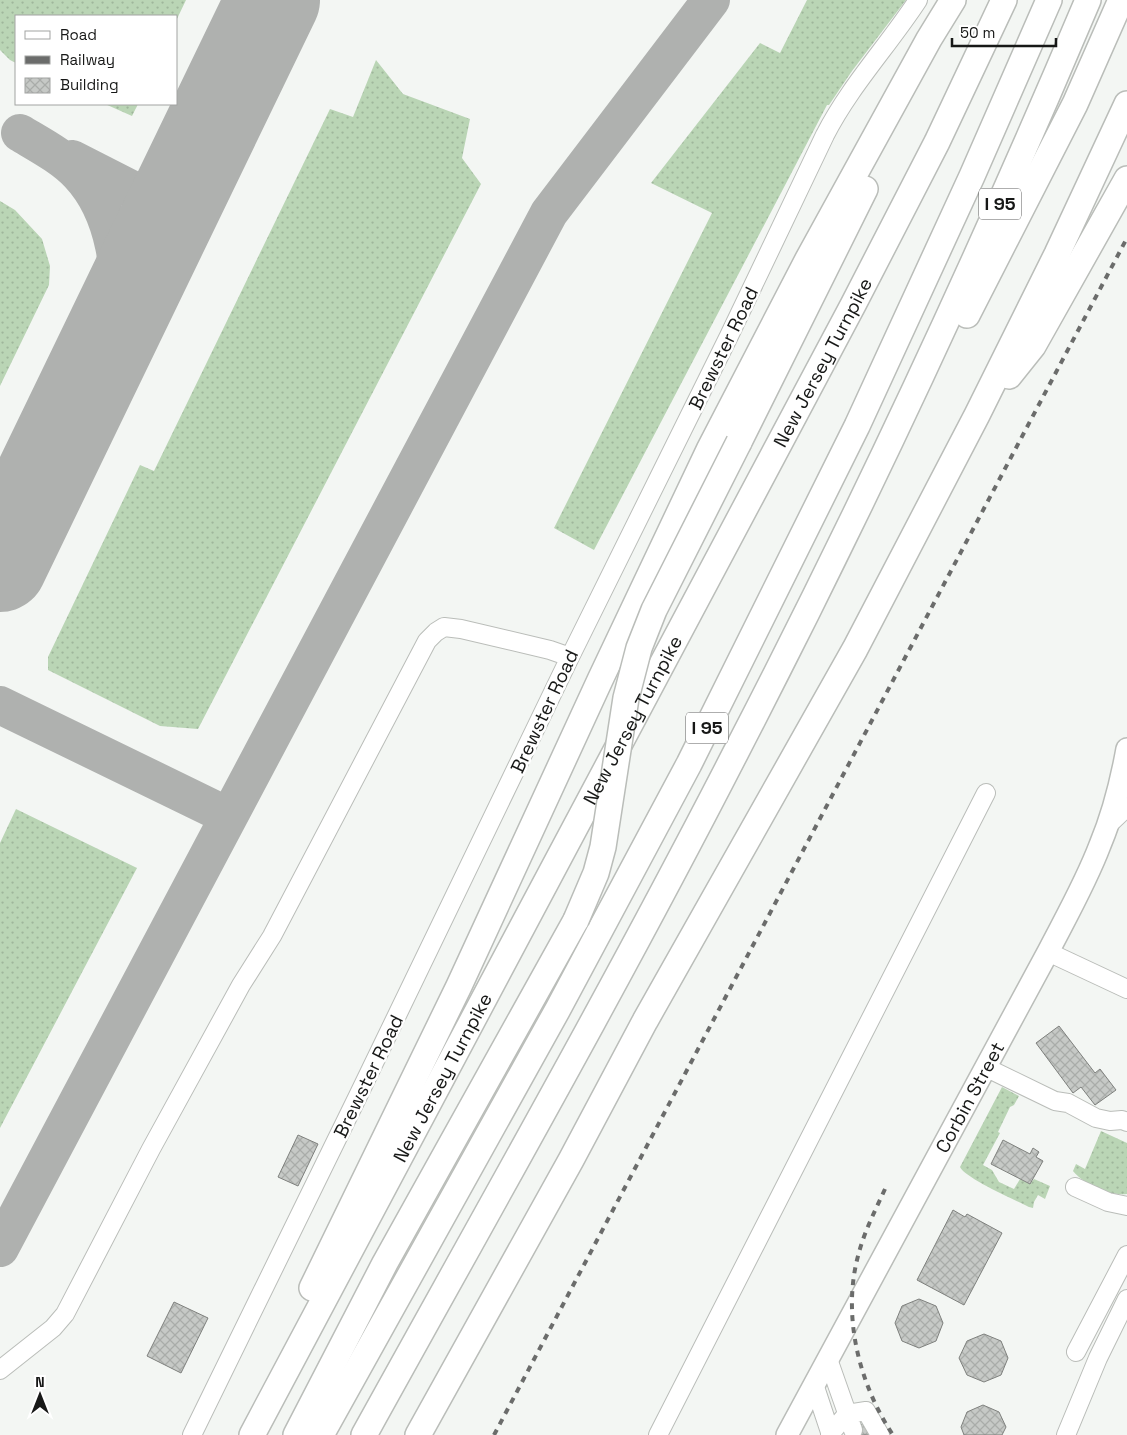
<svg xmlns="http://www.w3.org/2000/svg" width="1127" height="1435" viewBox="0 0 1127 1435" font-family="'Space Grotesk',sans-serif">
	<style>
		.grass { fill: url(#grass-dots) }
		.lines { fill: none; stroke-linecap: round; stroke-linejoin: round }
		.taxiway { stroke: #afb1af; stroke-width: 38 }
		.runway { stroke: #afb1af; stroke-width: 94 }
		.building { fill: url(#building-cross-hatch); stroke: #7e807d }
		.minor-casing { stroke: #babdb9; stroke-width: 20 }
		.major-casing { stroke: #babdb9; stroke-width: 24 }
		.highway-casing { stroke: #babdb9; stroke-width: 28 }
		.minor { stroke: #fff; stroke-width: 18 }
		.major { stroke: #fff; stroke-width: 21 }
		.highway { stroke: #fff; stroke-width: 25 }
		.rail { stroke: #6b6c6b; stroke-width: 4; stroke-dasharray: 6 6; stroke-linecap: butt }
		.highway-bridge-casing { stroke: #babdb9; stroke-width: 28; stroke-linecap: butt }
		.highway-bridge { stroke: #fff; stroke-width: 25 }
		.labels { text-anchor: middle; stroke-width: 5; stroke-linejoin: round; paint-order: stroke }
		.shield { fill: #fff; stroke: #5d5d5d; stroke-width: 1 }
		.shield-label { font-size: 18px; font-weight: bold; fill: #171817 }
		.street-label { font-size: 19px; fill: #171817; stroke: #fff }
	</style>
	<defs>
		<pattern id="grass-dots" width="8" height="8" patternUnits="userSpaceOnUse" patternTransform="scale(1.25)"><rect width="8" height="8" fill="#bad5b5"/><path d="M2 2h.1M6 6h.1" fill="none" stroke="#9fb69b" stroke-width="1.8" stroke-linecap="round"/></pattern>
		<pattern id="building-cross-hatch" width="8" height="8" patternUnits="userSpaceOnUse" patternTransform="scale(1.25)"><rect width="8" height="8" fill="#c6c9c6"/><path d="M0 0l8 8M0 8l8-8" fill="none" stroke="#a9aca9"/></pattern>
	</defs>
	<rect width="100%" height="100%" fill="#f3f6f3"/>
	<path class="grass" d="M0 0H186L176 21V16H16V63L10 60 0 50Z
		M807 0H906L852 71 829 105H827L594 550 554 528 712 213 651 183 760 43 780 53Z
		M376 60 403 94 470 119 462 158 481 184 198 729 160 726 48 670V657L140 465 154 471 330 109 353 117Z
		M105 104H138L132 116Z
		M0 201 15 210 42 239 50 266 49 285 0 386Z
		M16 809 137 868 0 1128V843Z
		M1002 1087 1019 1096 1014 1105 1010 1107 998 1132 1000 1133 983 1165 992 1170 999 1182 1014 1189 1020 1179 1030 1184 1034 1179 1050 1186 1045 1199 1038 1195 1034 1202 1033 1208 1029 1207C1015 1200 965 1178 960 1167Z
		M1101 1131 1127 1143V1194C1108 1196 1085 1185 1073 1171L1076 1164 1085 1169Z"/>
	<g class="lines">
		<path class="taxiway" d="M20 133C40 145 63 157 79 174 114 211 126 278 113 326 109 338 103 350 99 361
			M72 159 172 210
			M0 705 228 816
			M0 1248 549 213 711 0"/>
		<path class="runway" d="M0 565 273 0"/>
	</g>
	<path class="building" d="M1059 1026 1095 1073 1100 1069 1116 1090 1095 1105 1081 1087 1073 1093 1036 1043Z
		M298 1135 318 1144 298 1186 278 1177Z
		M1003 1140 1030 1154 1033 1148 1039 1152 1036 1157 1043 1161 1030 1184 991 1164Z
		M953 1210 965 1217 967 1214 1002 1233 964 1305 917 1280Z
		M919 1299 936 1306 943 1323 936 1341 919 1348 902 1341 895 1323 902 1306Z
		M174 1302 208 1318 181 1373 147 1356Z
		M984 1334 1001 1341 1008 1358 1001 1375 984 1382 967 1375 959 1358 967 1341Z
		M983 1405 999 1412 1006 1427 1002 1435H964L961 1427 967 1412Z
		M868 1420 878 1435H845L853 1430Z"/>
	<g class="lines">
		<g class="minor-casing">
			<path id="minor" d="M1108 825 1127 807
				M1048 952 1127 989
				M985 1067 1055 1101 1068 1103 1096 1118 1110 1121 1122 1120 1127 1122
				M1075 1187 1108 1202 1127 1206
				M1076 1352 1127 1255
				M828 1359 853 1430
				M0 1370 53 1328 65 1314 151 1149 241 985 272 936 427 641 436 632 444 627 461 629 550 650 570 657
				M814 1384 831 1435
				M830 1434 847 1414 866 1411 880 1435
				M192 1435 358 1096 570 657 729 336 825 135C850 86 888 46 918 0
				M658 1435 986 793
				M1066 1435 1098 1358 1127 1299"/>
		</g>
		<g class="major-casing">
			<g id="major">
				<path id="s1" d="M787 1435 1048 952C1066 917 1086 882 1100 845 1113 814 1121 782 1127 749"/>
			</g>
		</g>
		<g class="highway-casing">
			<g id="highway">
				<path d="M967 315 1075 104 1121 0"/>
				<path d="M1009 376 1033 346 1127 179"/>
				<path d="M739 442 865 189"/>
				<path d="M312 1288 459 986 600 680 709 450 808 259 929 39 953 0"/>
				<path id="s2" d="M252 1435 853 305 937 142 1004 0"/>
				<path d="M296 1435 385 1263 576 920"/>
				<path d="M321 1435 558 1009 689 764 857 426 972 176 1049 0"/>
				<path d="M364 1435C489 1209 617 984 735 754 863 507 980 256 1088 0"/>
				<path d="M418 1435 571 1160 645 1021 855 649 977 415 1057 254 1127 104"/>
			</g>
		</g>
		<use href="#minor" class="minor"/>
		<use href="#major" class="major"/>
		<use href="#highway" class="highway"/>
		<path class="rail" d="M885 1189C875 1211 864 1232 858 1256 842 1316 859 1384 893 1435
			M494 1435 1127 238"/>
		<g class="highway-bridge-casing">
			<path id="highway-bridge" d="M576 920 596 873 603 847 626 698 639 648 654 610 739 442"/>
		</g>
		<use href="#highway-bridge" class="highway-bridge"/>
	</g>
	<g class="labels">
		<g class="shield">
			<rect x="979" y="188.5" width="42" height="31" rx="4"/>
			<rect x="686" y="712.5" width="42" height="31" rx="4"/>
		</g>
		<g class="shield-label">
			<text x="1000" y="210">I 95</text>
			<text x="707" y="734">I 95</text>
		</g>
		<g class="street-label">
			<text transform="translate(723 348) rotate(-64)" y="7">Brewster Road</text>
			<text dy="7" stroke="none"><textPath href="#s2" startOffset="1215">New Jersey Turnpike</textPath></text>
			<text transform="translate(544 711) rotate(-65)" y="7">Brewster Road</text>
			<text dy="7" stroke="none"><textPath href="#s2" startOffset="810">New Jersey Turnpike</textPath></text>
			<text transform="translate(368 1076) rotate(-64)" y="7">Brewster Road</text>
			<text dy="7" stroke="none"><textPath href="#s2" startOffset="405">New Jersey Turnpike</textPath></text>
			<text dy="7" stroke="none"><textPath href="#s1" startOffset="384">Corbin Street</textPath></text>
		</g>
	</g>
	<rect x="15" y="15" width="162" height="90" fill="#ffffff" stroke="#a2a3a2"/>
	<rect x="25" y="31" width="25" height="8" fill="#ffffff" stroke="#a2a3a2"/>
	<text x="60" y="40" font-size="15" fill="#171817">Road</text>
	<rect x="25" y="56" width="25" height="8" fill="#6b6c6b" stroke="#a2a3a2"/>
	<text x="60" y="65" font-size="15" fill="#171817">Railway</text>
	<rect x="25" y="78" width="25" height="15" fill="url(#building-cross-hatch)" stroke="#a2a3a2"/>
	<text x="60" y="90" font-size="15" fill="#171817">Building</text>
	<g transform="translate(40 1395)" stroke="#ffffff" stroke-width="4" paint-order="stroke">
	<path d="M0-4L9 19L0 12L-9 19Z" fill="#171817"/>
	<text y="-8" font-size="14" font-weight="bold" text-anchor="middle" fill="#171817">N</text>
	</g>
	<path d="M952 38v8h104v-8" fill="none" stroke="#171817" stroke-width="2.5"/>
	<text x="960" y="38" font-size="15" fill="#171817" stroke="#ffffff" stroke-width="4" paint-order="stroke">50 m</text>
</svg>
